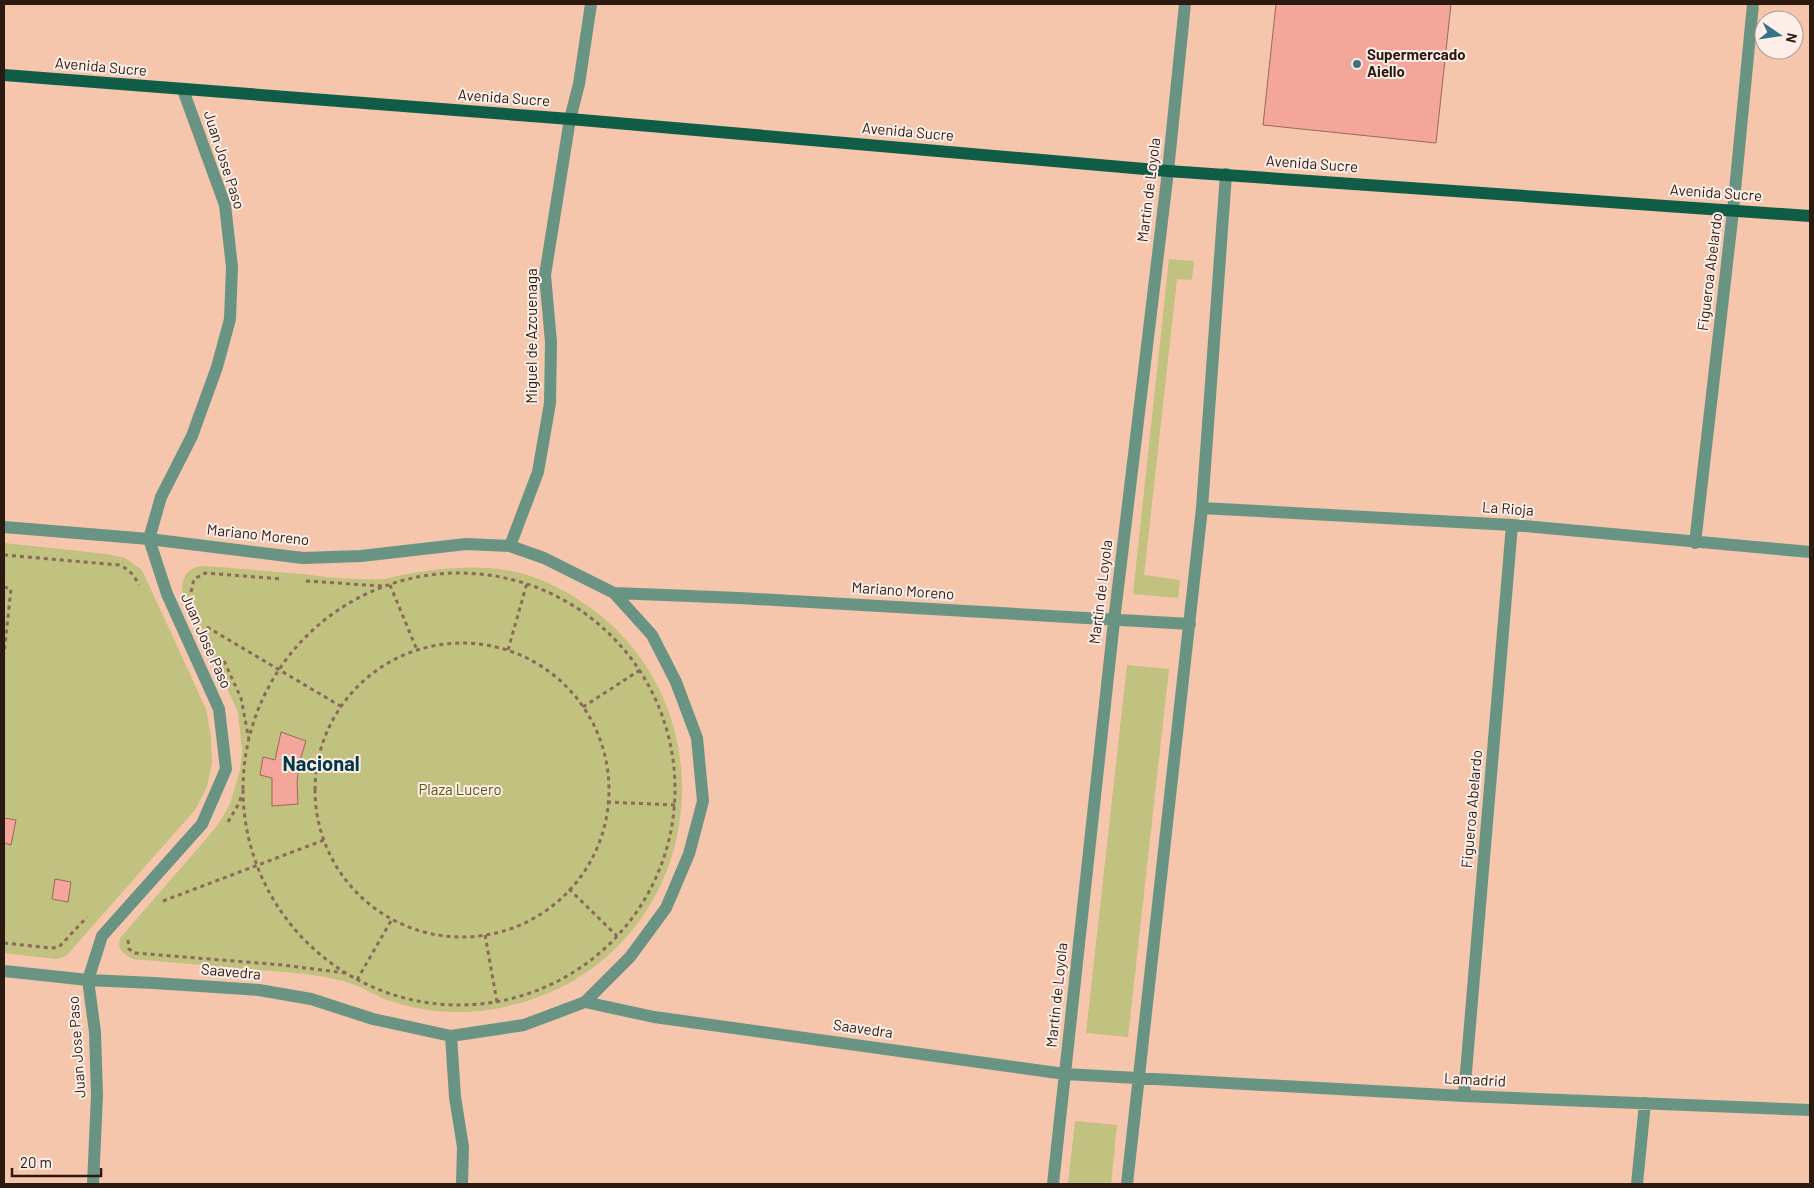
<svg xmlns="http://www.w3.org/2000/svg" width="1814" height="1188" viewBox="0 0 1814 1188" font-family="Barlow,sans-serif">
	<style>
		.green { fill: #c1c180 }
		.building { fill: #f4a69b; stroke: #98675f }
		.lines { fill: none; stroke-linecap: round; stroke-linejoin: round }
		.path { stroke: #8a6a5a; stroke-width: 3; stroke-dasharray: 4 4; stroke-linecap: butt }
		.minor { stroke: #699483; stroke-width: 12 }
		.major { stroke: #0f5d47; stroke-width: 12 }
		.poi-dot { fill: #37718a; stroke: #fdeee7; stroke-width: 2 }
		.labels { text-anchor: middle; stroke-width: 4; stroke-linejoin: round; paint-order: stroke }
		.poi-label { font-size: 15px; font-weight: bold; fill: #2c1a11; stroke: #fdeee7; text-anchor: start }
		.street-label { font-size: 15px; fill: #2c1a11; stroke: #fdeee7 }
		.park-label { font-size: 15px; fill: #595811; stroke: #fdeee7 }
		.district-label { font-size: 20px; font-weight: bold; fill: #03384a; stroke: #fdeee7 }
	</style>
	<rect width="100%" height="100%" fill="#f5c5ac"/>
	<path class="green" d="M1169 259 1194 261 1192 280 1177 279 1144 575 1180 580 1178 598 1133 594Z
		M4 543 106 554 125 558 142 570 206 709 211 736 212 762 207 787 195 810 66 956 56 959 4 953Z
		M200 566C234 568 268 571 301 574 320 576 339 579 357 579 366 579 376 580 385 579 395 577 404 574 413 573 457 566 505 563 546 582 754 676 715 977 487 1010 453 1015 415 1011 382 998 375 995 369 991 362 988 345 980 326 977 307 974L133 959C123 954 117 949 120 938L207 838 221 820 230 804 240 770 242 751 238 712 182 591C183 576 186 570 200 566Z
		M1127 665 1169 669 1128 1037 1086 1033Z
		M1075 1121 1117 1125 1111 1184H1068Z"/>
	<path class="building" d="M1276 4H1451L1436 143 1263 125Z
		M281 732 306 741 300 760 297 781 298 804 272 806V778L260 775 263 757 275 760Z
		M4 818 16 820 11 845 4 843Z
		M55 879 71 882 68 902 52 899Z"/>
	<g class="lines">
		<path class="path" d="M4 555 119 565C129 569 134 575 139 585
			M243 789a216 216 0 1 1 432 0a216 216 0 1 1-432 0Z
			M306 581 382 586
			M390 585 417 650
			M4 587 11 589 4 654
			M191 592 194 579 205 573 282 579
			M207 627 342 707
			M315 790a147 147 0 1 1 294 0a147 147 0 1 1-294 0Z
			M508 650 527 583
			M224 661 241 698 249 740
			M583 707 640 670
			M607 802 675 805
			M228 822 238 805 243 792
			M569 889 617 936
			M163 901 324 840
			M485 935 497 1002
			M128 940 129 949 135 953 283 965 346 973
			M4 943 51 948 59 947 87 917
			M357 980 392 919"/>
		<path class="minor" d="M1202 508 1512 525 1810 552
			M4 527 149 539 303 558 361 556 466 544 510 546 544 558 614 593 652 635 676 682 697 738 703 801 689 854 666 908 630 957 585 1002 524 1025 451 1036 373 1019 311 999 259 990 154 983 88 980 4 971
			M1695 543 1733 211 1753 4
			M510 546 538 472 550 403 551 342 545 275 570 119 579 84 591 4
			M614 593 739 598 1190 624
			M585 1002 654 1017 1065 1074 1464 1096 1810 1110
			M451 1036 455 1097 463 1147 462 1184
			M1464 1096 1512 525
			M93 1184 97 1095 95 1032 88 980 102 936 202 824 226 769 219 709 167 594 149 539 161 497 192 436 217 367 230 319 232 267 225 205 183 90
			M1053 1184 1114 621 1168 171 1185 4
			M1127 1184 1202 508 1226 174
			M1637 1184 1645 1103"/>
		<path class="major" d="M4 75 570 119 1168 171 1810 216"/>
	</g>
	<circle class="poi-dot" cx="1357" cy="64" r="5"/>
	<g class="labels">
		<g class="poi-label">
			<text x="1367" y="60">Supermercado<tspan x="1367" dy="17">Aiello</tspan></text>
		</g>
		<g class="street-label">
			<text transform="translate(101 67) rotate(5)" y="5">Avenida Sucre</text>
			<text transform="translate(504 98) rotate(4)" y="5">Avenida Sucre</text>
			<text transform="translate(908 132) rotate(5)" y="5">Avenida Sucre</text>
			<text transform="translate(224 160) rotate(72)" y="5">Juan Jose Paso</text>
			<text transform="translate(1312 164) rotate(4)" y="5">Avenida Sucre</text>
			<text transform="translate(1149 190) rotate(-83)" y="5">Martín de Loyola</text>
			<text transform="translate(1716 193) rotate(4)" y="5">Avenida Sucre</text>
			<text transform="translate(1710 272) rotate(-83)" y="5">Figueroa Abelardo</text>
			<text transform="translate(532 336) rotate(-90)" y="5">Miguel de Azcuenaga</text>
			<text transform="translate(1508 509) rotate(4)" y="5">La Rioja</text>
			<text transform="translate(258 535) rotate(6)" y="5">Mariano Moreno</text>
			<text transform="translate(903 591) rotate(4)" y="5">Mariano Moreno</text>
			<text transform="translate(1101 592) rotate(-83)" y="5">Martín de Loyola</text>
			<text transform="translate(206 641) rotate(66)" y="5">Juan Jose Paso</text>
			<text transform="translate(1472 809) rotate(-85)" y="5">Figueroa Abelardo</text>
			<text transform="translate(231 972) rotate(5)" y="5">Saavedra</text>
			<text transform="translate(1057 995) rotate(-84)" y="5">Martín de Loyola</text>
			<text transform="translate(863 1029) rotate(8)" y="5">Saavedra</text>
			<text transform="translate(77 1047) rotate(-94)" y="5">Juan Jose Paso</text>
			<text transform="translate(1475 1080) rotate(3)" y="5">Lamadrid</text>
		</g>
		<g class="park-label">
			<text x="460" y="795">Plaza Lucero</text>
		</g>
		<g class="district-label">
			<text x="321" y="771">Nacional</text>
		</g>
	</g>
	<rect width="1814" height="1188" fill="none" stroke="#2c1a11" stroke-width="10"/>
	<g transform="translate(1779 35) rotate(103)"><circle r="24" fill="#fdeee7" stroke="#a99991"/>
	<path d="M0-4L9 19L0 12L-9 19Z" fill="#37718a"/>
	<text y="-8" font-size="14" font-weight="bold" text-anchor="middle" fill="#2c1a11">N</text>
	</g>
	<path d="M12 1168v8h89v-8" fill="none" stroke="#2c1a11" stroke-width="2.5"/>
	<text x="20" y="1168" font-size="15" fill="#2c1a11" stroke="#fdeee7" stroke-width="4" paint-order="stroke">20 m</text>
</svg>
